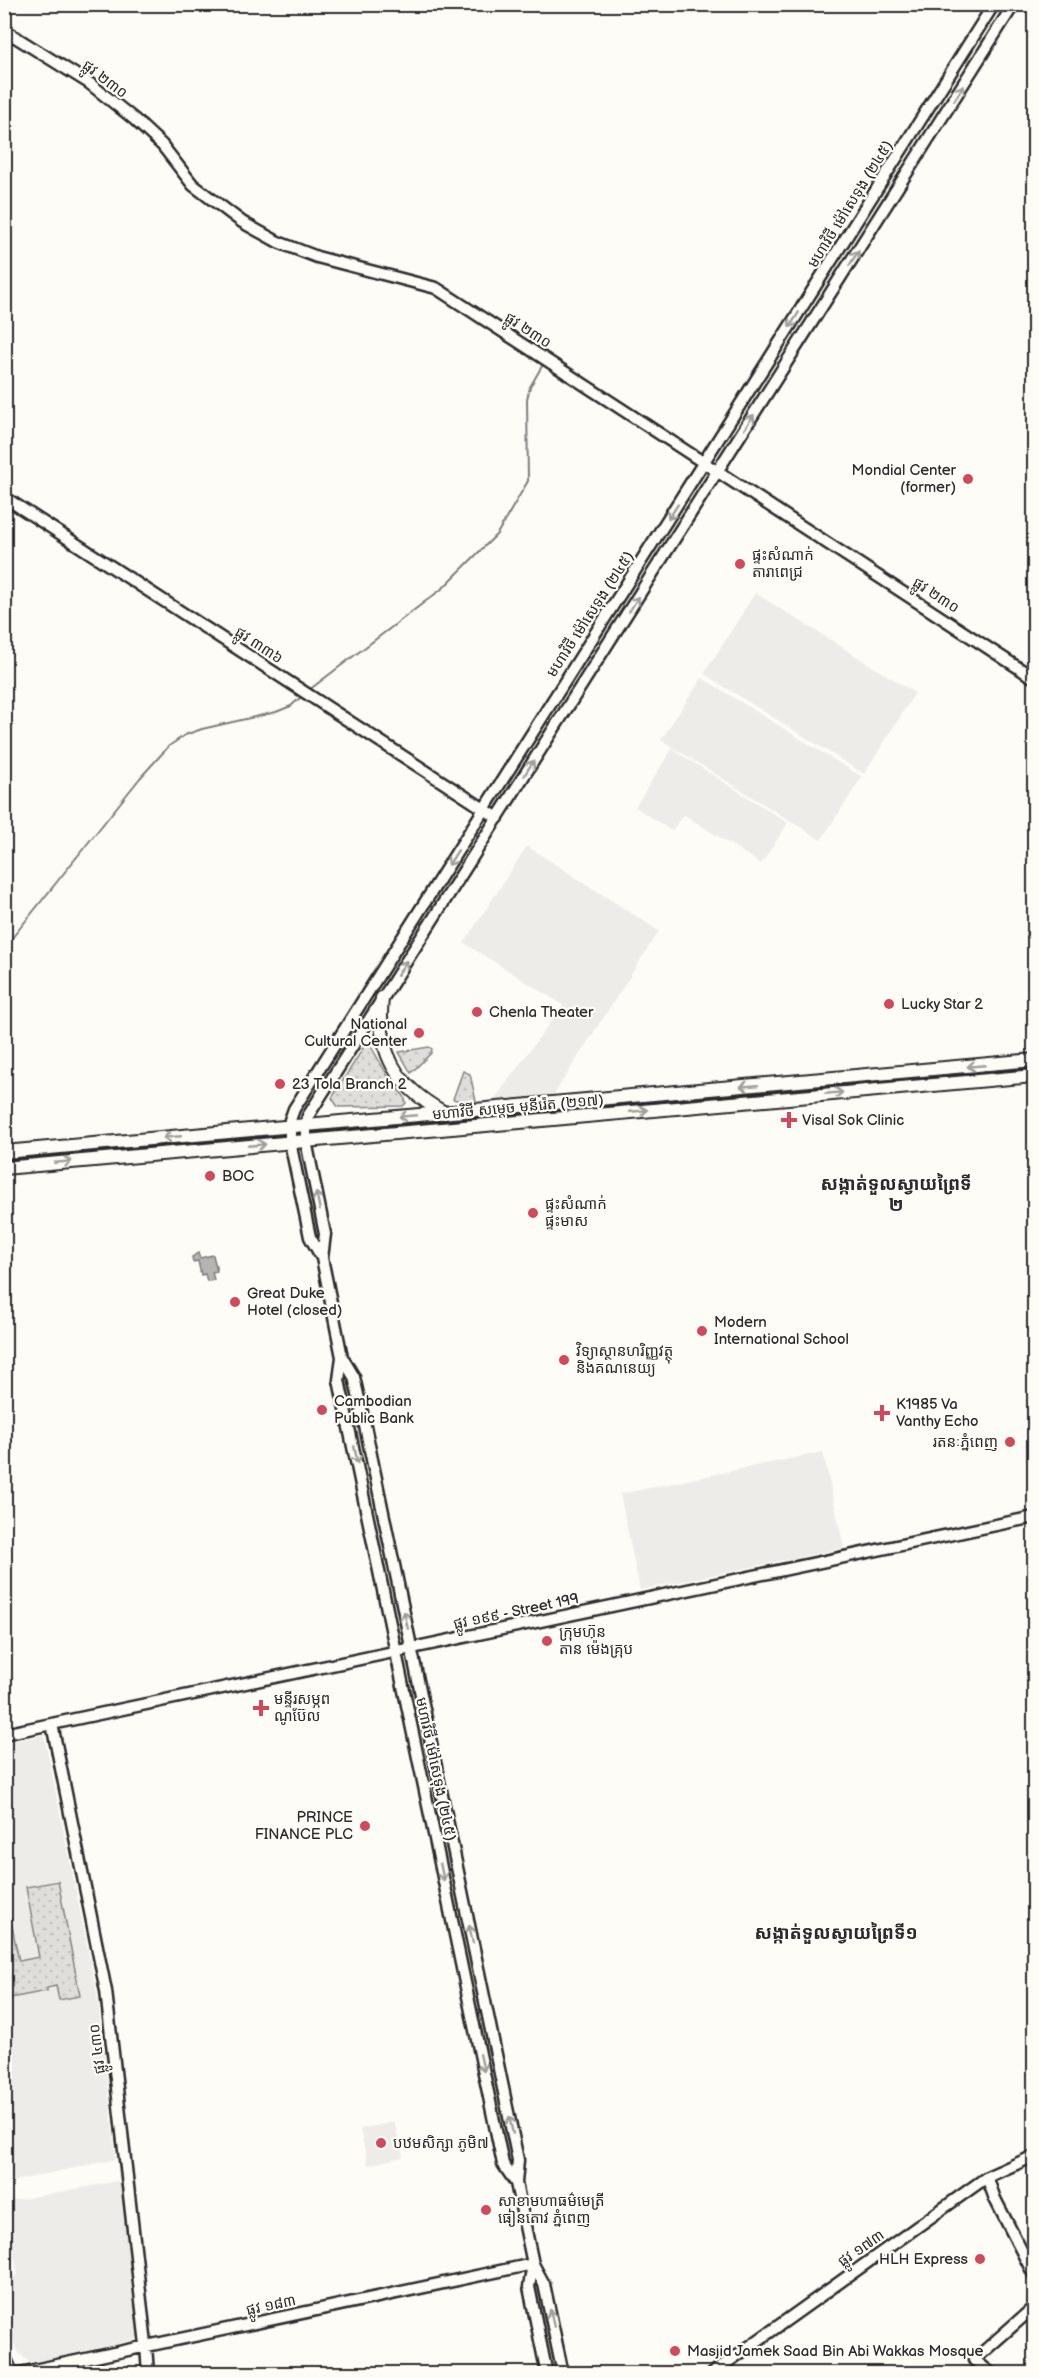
<svg xmlns="http://www.w3.org/2000/svg" width="1039" height="2378" viewBox="0 0 1039 2378" font-family="'Balsamiq Sans','Noto Sans Khmer',sans-serif">
	<style>
		.built { fill: #edece8 }
		.grass { fill: url(#grass-dots); stroke: #858482; stroke-width: 1.5 }
		.water { fill: #b5b4b1; stroke: #7e7d7b; stroke-width: 1.5 }
		.lines { fill: none; stroke-linecap: round; stroke-linejoin: round }
		.stream { stroke: #7e7d7b; stroke-width: 2 }
		.secondary-casing { stroke: #2b2b2b; stroke-width: 15 }
		.primary-casing { stroke: #2b2b2b; stroke-width: 16 }
		.secondary { stroke: #fdfcf7; stroke-width: 10 }
		.primary { stroke: #fdfcf7; stroke-width: 12 }
		.oneway { stroke: #9e9e9b }
		.poi-dot { fill: #d1495b; stroke: #fdfcf7; stroke-width: 2 }
		.labels { text-anchor: middle; stroke-width: 4.5; stroke-linejoin: round; paint-order: stroke }
		.street-label { font-size: 15px; fill: #2b2b2b; stroke: #fdfcf7 }
		.poi-label { font-size: 15px; fill: #2b2b2b; stroke: #fdfcf7; text-anchor: start }
		.quarter-label { font-size: 18px; font-weight: bold; fill: #2b2b2b; stroke: #fdfcf7 }
	</style>
	<defs>
		<pattern id="grass-dots" width="8" height="8" patternUnits="userSpaceOnUse" patternTransform="scale(1.5)"><rect width="8" height="8" fill="#dfdeda"/><path d="M2 2h.1M6 6h.1" fill="none" stroke="#c0bfbb" stroke-width="1.8" stroke-linecap="round"/></pattern>
	</defs>
	<rect width="100%" height="100%" fill="#fdfcf7"/>
	<filter id="ink" filterUnits="userSpaceOnUse"><feTurbulence type="fractalNoise" baseFrequency=".0167" numOctaves="2"/><feDisplacementMap in="SourceGraphic" scale="12" xChannelSelector="R" yChannelSelector="G"/><feConvolveMatrix kernelMatrix="1 2 1 2 8 2 1 2 1" color-interpolation-filters="sRGB"/></filter>
	<g filter="url(#ink)">
		<path class="built" d="M755 593 915 693 864 774 704 674Z
			M702 678 862 777 821 840 661 740Z
			M672 749 788 823 761 864 683 814 672 831 635 807Z
			M527 846 659 931 551 1099 491 1104 563 1005 464 943Z
			M823 1452 844 1548 640 1590 620 1494Z
			M44 1735 97 1994 116 2159 5 2183 4 1743Z
			M394 2122 403 2157 368 2165 360 2129Z
			M118 2181 122 2184 139 2334 135 2340 30 2363 17 2351 5 2327V2279L18 2275 5 2202Z"/>
		<path class="grass" d="M369 1043 392 1083 404 1096 406 1103 403 1106 338 1107 332 1098 365 1045Z
			M429 1047 432 1049 431 1053 411 1073 399 1052Z
			M463 1071 470 1074 476 1101 464 1102 453 1099Z
			M58 1881 80 1996 59 2000 56 1986 47 1988V1991L5 1999V1901H7L19 1961 39 1957 26 1887Z"/>
		<path class="water" d="M198 1253 200 1258 213 1255 217 1271 212 1272 214 1280 207 1281 205 1274 201 1275 198 1261 193 1262 192 1257Z"/>
		<g class="lines">
			<path class="stream" d="M309 690 443 588 497 534 528 481 527 399 530 387 542 366
				M4 948 140 778 169 746 185 735 202 729 276 712 291 706 302 696"/>
			<g class="secondary-casing">
				<path id="secondary" d="M4 30 89 83 134 119 162 145 193 185 242 222 278 242 317 257 436 288 1034 678
					M4 497 498 818
					M322 1258 325 1234 306 1141V1125L308 1116 1014 4
					M342 1357 339 1380 503 2164 516 2183
					M52 1724 106 1991 146 2345 148 2374
					M4 1734 1034 1517
					M987 2177 995 2199 1034 2275
					M533 2264 529 2287 547 2374
					M15 2374 533 2264
					M563 2374 544 2284 533 2264 516 2183 518 2160 364 1421 354 1377 342 1357 322 1258 310 1237 290 1142V1120L294 1109 994 4
					M711 2374 987 2177 1034 2156
					M992 2374 974 2360 1034 2307"/>
			</g>
			<g class="primary-casing">
				<path id="primary" d="M382 998C376 1052 396 1086 443 1112
					M4 1152 1034 1060
					M4 1168 1034 1076
					M4 2356 12 2374"/>
			</g>
			<use href="#secondary" class="secondary"/>
			<use href="#primary" class="primary"/>
		</g>
		<defs><path id="oneway-shaft" d="M-6 0H5M1.5-3L5.5 0L1.5 3" fill="none" stroke-width="1.6" stroke-linecap="round" stroke-linejoin="round" transform="scale(1.5)"/></defs>
		<g class="oneway">
			<use href="#oneway-shaft" transform="translate(959 93) rotate(-58)"/>
			<use href="#oneway-shaft" transform="translate(854 258) rotate(-58)"/>
			<use href="#oneway-shaft" transform="translate(794 320) rotate(122)"/>
			<use href="#oneway-shaft" transform="translate(749 422) rotate(-57)"/>
			<use href="#oneway-shaft" transform="translate(673 512) rotate(123)"/>
			<use href="#oneway-shaft" transform="translate(634 604) rotate(-58)"/>
			<use href="#oneway-shaft" transform="translate(529 768) rotate(-58)"/>
			<use href="#oneway-shaft" transform="translate(453 858) rotate(122)"/>
			<use href="#oneway-shaft" transform="translate(402 968) rotate(-57)"/>
			<use href="#oneway-shaft" transform="translate(976 1066) rotate(175)"/>
			<use href="#oneway-shaft" transform="translate(749 1086) rotate(175)"/>
			<use href="#oneway-shaft" transform="translate(834 1093) rotate(-5)"/>
			<use href="#oneway-shaft" transform="translate(639 1111) rotate(-5)"/>
			<use href="#oneway-shaft" transform="translate(408 1116) rotate(175)"/>
			<use href="#oneway-shaft" transform="translate(172 1137) rotate(175)"/>
			<use href="#oneway-shaft" transform="translate(257 1145) rotate(-5)"/>
			<use href="#oneway-shaft" transform="translate(63 1162) rotate(-5)"/>
			<use href="#oneway-shaft" transform="translate(318 1201) rotate(-102)"/>
			<use href="#oneway-shaft" transform="translate(356 1455) rotate(78)"/>
			<use href="#oneway-shaft" transform="translate(406 1620) rotate(-102)"/>
			<use href="#oneway-shaft" transform="translate(442 1872) rotate(78)"/>
			<use href="#oneway-shaft" transform="translate(471 1934) rotate(-102)"/>
			<use href="#oneway-shaft" transform="translate(482 2063) rotate(78)"/>
			<use href="#oneway-shaft" transform="translate(511 2125) rotate(-102)"/>
			<use href="#oneway-shaft" transform="translate(552 2318) rotate(-102)"/>
		</g>
	</g>
	<g class="poi-dot">
		<circle cx="968" cy="479" r="6"/>
		<circle cx="740" cy="564" r="6"/>
		<circle cx="889" cy="1004" r="6"/>
		<circle cx="477" cy="1012" r="6"/>
		<circle cx="419" cy="1033" r="6"/>
		<circle cx="280" cy="1084" r="6"/>
		<path d="M786 1111h6v6h6v6h-6v6h-6v-6h-6v-6h6z"/>
		<circle cx="210" cy="1176" r="6"/>
		<circle cx="533" cy="1213" r="6"/>
		<circle cx="235" cy="1302" r="6"/>
		<circle cx="702" cy="1331" r="6"/>
		<circle cx="564" cy="1360" r="6"/>
		<circle cx="322" cy="1410" r="6"/>
		<path d="M879 1404h6v6h6v6h-6v6h-6v-6h-6v-6h6z"/>
		<circle cx="1010" cy="1442" r="6"/>
		<circle cx="547" cy="1641" r="6"/>
		<path d="M258 1699h6v6h6v6h-6v6h-6v-6h-6v-6h6z"/>
		<circle cx="365" cy="1826" r="6"/>
		<circle cx="381" cy="2143" r="6"/>
		<circle cx="486" cy="2210" r="6"/>
		<circle cx="980" cy="2259" r="6"/>
		<circle cx="675" cy="2351" r="6"/>
	</g>
	<g class="labels">
		<g class="street-label">
			<text transform="translate(105 79) rotate(37)" y="5">ផ្លូវ ២៣០</text>
			<text transform="translate(850 204) rotate(-58)" y="5">មហាវិថី ម៉ៅសេទុង (២៤៥)</text>
			<text transform="translate(528 330) rotate(33)" y="5">ផ្លូវ ២៣០</text>
			<text transform="translate(936 595) rotate(33)" y="5">ផ្លូវ ២៣០</text>
			<text transform="translate(590 614) rotate(-57)" y="5">មហាវិថី ម៉ៅសេទុង (២៤៥)</text>
			<text transform="translate(259 645) rotate(33)" y="5">ផ្លូវ ៣៣៦</text>
			<text transform="translate(518 1107) rotate(-5)" y="5">មហាវិថី សម្តេច មុនីរ៉េត (២១៧)</text>
			<text transform="translate(516 1611) rotate(-12)" y="5">ផ្លូវ ១៩៩ - Street 199</text>
			<text transform="translate(436 1769) rotate(78)" y="5">មហាវិថី ម៉ៅសេទុង (២៤៥)</text>
			<text transform="translate(97 2049) rotate(-97)" y="5">ផ្លូវ ៤៣០</text>
			<text transform="translate(861 2248) rotate(-35)" y="5">ផ្លូវ ១៧៣</text>
			<text transform="translate(271 2305) rotate(-12)" y="5">ផ្លូវ ១៨៣</text>
		</g>
		<g class="poi-label">
			<text x="956" y="475" text-anchor="end">Mondial Center<tspan x="956" dy="17">(former)</tspan></text>
			<text x="752" y="560">ផ្ទះសំណាក់<tspan x="752" dy="17">តារាពេជ្រ</tspan></text>
			<text x="901" y="1009">Lucky Star 2</text>
			<text x="489" y="1017">Chenla Theater</text>
			<text x="407" y="1029" text-anchor="end">National<tspan x="407" dy="17">Cultural Center</tspan></text>
			<text x="292" y="1089">23 Tola Branch 2</text>
			<text x="802" y="1125">Visal Sok Clinic</text>
			<text x="222" y="1181">BOC</text>
			<text x="545" y="1209">ផ្ទះសំណាក់<tspan x="545" dy="17">ផ្ទះមាស</tspan></text>
			<text x="247" y="1298">Great Duke<tspan x="247" dy="17">Hotel (closed)</tspan></text>
			<text x="714" y="1327">Modern<tspan x="714" dy="17">International School</tspan></text>
			<text x="576" y="1356">វិទ្យាស្ថានហរិញ្ញវត្ថុ<tspan x="576" dy="17">និងគណនេយ្យ</tspan></text>
			<text x="334" y="1406">Cambodian<tspan x="334" dy="17">Public Bank</tspan></text>
			<text x="896" y="1409">K1985 Va<tspan x="896" dy="17">Vanthy Echo</tspan></text>
			<text x="998" y="1447" text-anchor="end">រតនៈភ្នំពេញ</text>
			<text x="559" y="1637">ក្រុមហ៊ុន<tspan x="559" dy="17">តាន ម៉េងគ្រុប</tspan></text>
			<text x="274" y="1704">មន្ទីរសម្ភព<tspan x="274" dy="17">ណូប៊ែល</tspan></text>
			<text x="353" y="1822" text-anchor="end">PRINCE<tspan x="353" dy="17">FINANCE PLC</tspan></text>
			<text x="393" y="2148">បឋមសិក្សា ភូមិ៧</text>
			<text x="498" y="2206">សាខាមហាធម៌មេត្រី<tspan x="498" dy="17">ធៀនតោវ ភ្នំពេញ</tspan></text>
			<text x="968" y="2264" text-anchor="end">HLH Express</text>
			<text x="687" y="2356">Masjid Jamek Saad Bin Abi Wakkas Mosque</text>
		</g>
		<g class="quarter-label">
			<text x="896" y="1190">សង្កាត់ទួលស្វាយព្រៃទី<tspan x="896" dy="21">២</tspan></text>
			<text x="836" y="1939">សង្កាត់ទួលស្វាយព្រៃទី១</text>
		</g>
	</g>
	<rect width="1039" height="2378" fill="none" stroke="#fdfcf7" stroke-width="24"/>
	<rect x="12" y="12" width="1015" height="2354" fill="none" stroke="#2b2b2b" stroke-width="2" filter="url(#ink)"/>
</svg>
